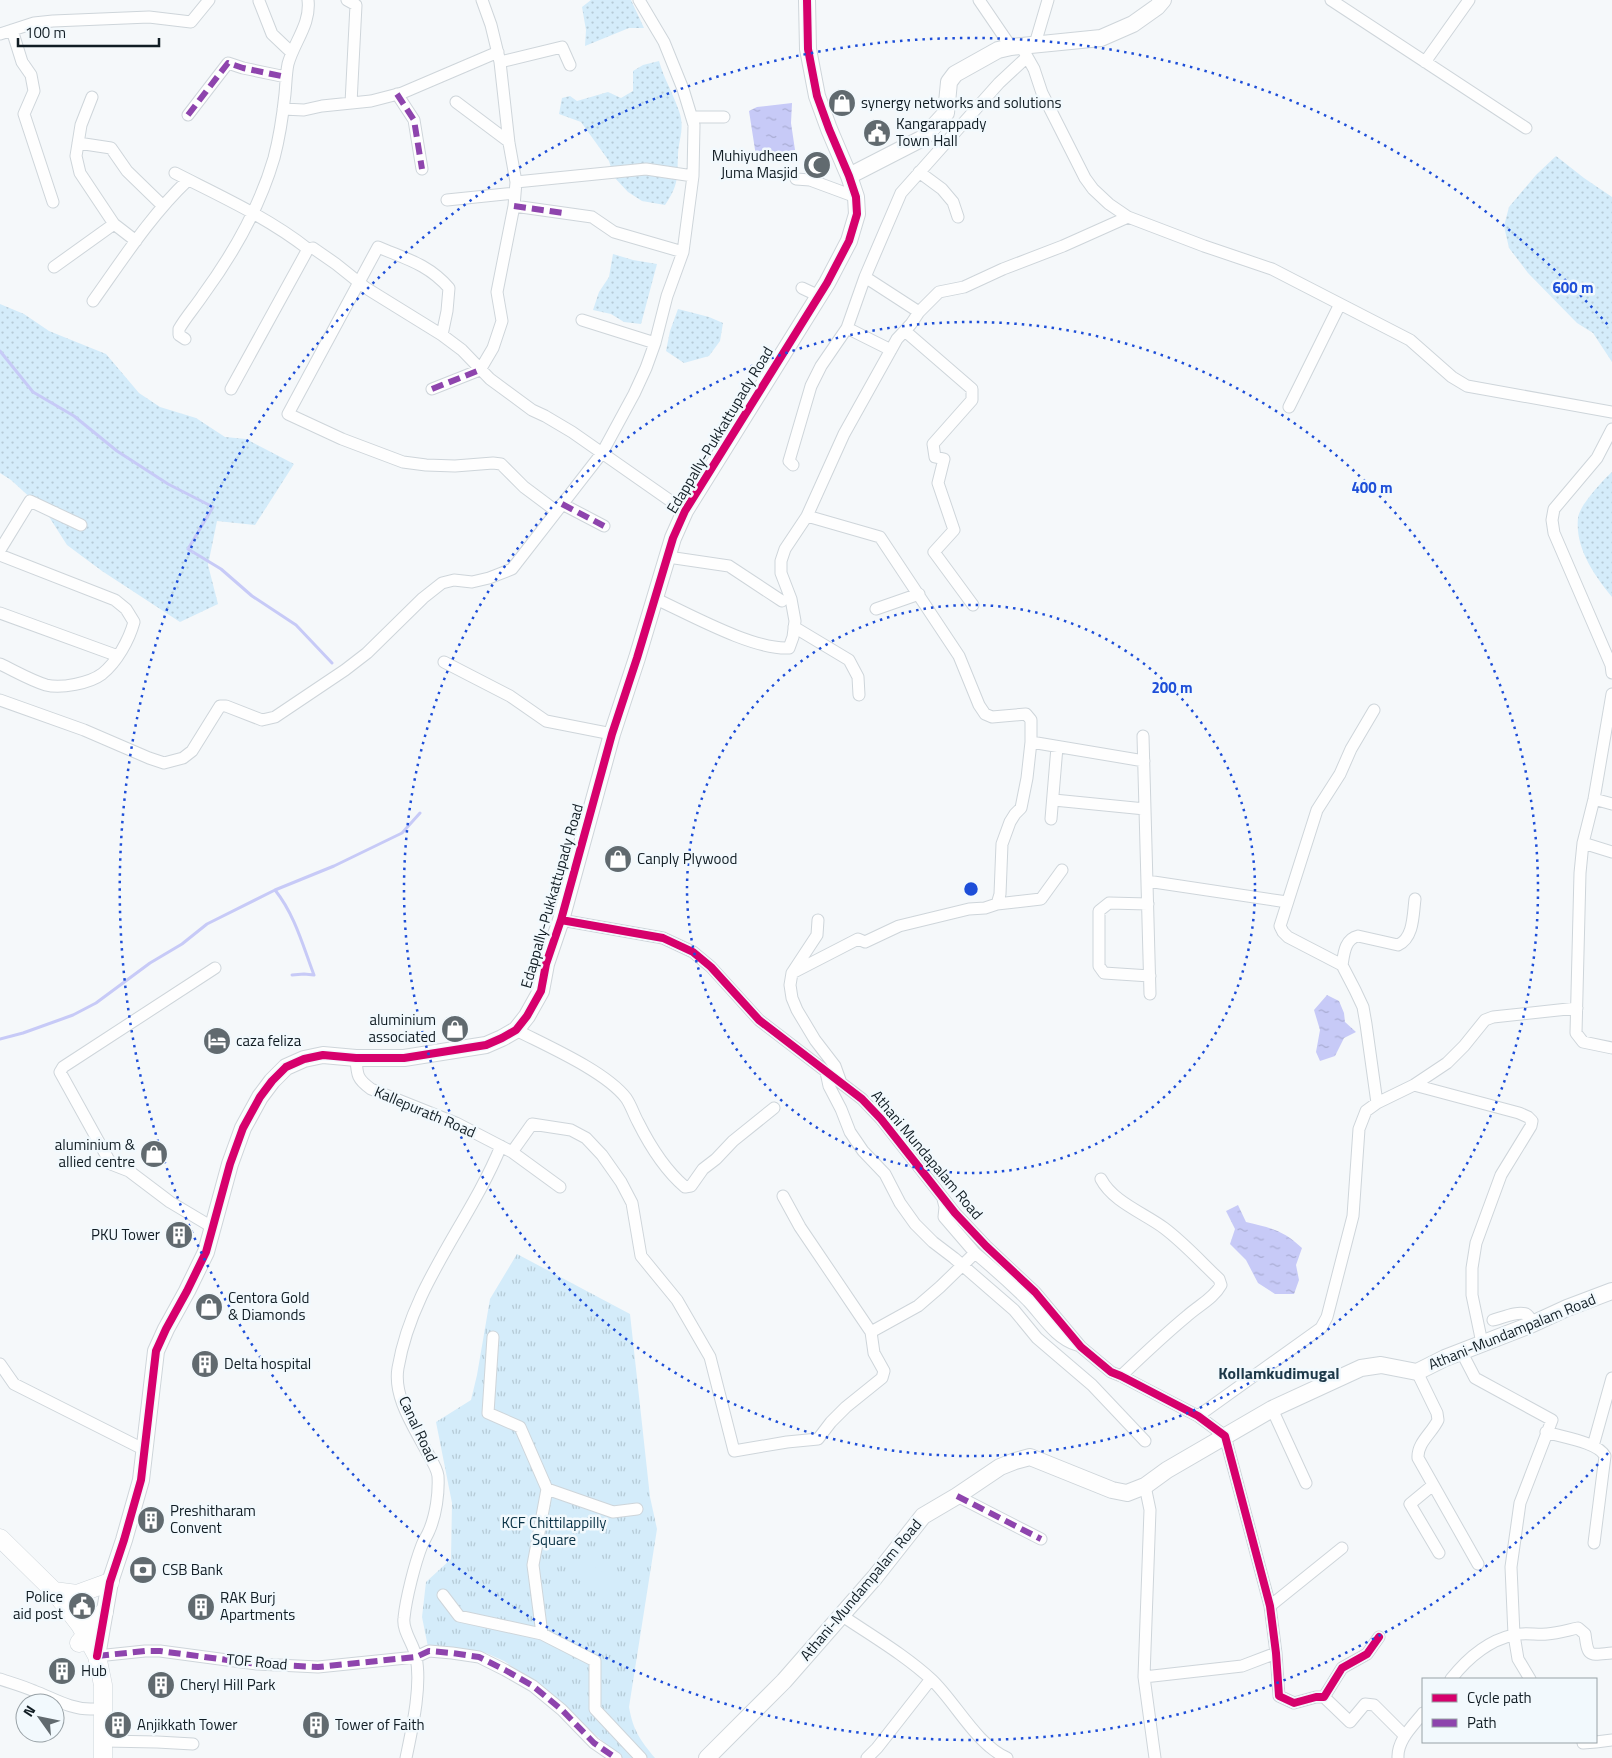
<svg xmlns="http://www.w3.org/2000/svg" width="1612" height="1758" viewBox="0 0 1612 1758" font-family="'Titillium Web',sans-serif">
	<style>
		.grass { fill: url(#grass-dots) }
		.park { fill: url(#park-tufts) }
		.garden { fill: #d4ecfa }
		.water { fill: url(#water-ripples) }
		.lines { fill: none; stroke-linecap: round; stroke-linejoin: round }
		.stream { stroke: #c7caf7; stroke-width: 3 }
		.street-casing { stroke: #ced5da; stroke-width: 13 }
		.secondary-casing { stroke: #ced5da; stroke-width: 18 }
		.primary-casing { stroke: #ced5da; stroke-width: 19 }
		.street { stroke: #fefefe; stroke-width: 11 }
		.secondary { stroke: #fefefe; stroke-width: 16 }
		.primary { stroke: #fefefe; stroke-width: 18 }
		.quiet { stroke: #8e44ad; stroke-width: 6; stroke-dasharray: 12 6; stroke-linecap: butt }
		.cycleway-casing { stroke: #f2f9fd; stroke-width: 11 }
		.cycleway { stroke: #d6006c; stroke-width: 8 }
		.ring { fill: none; stroke: #1d4ed8; stroke-width: 2.5; stroke-dasharray: 2.5 5 }
		.labels { text-anchor: middle; stroke-width: 5; stroke-linejoin: round; paint-order: stroke }
		.poi-label { font-size: 15px; fill: #111d24; stroke: #f2f9fd; text-anchor: start }
		.street-label { font-size: 15px; fill: #111d24; stroke: #f2f9fd }
		.park-label { font-size: 15px; fill: #093246; stroke: #f2f9fd }
		.neighbourhood-label { font-size: 16px; font-weight: bold; fill: #1d3848; stroke: #f2f9fd }
		.centre { fill: #1d4ed8; stroke: #f2f9fd; stroke-width: 2.5 }
		.ring-label { font-size: 15px; text-anchor: middle; font-weight: bold; fill: #1d4ed8; stroke: #f2f9fd; stroke-width: 5; stroke-linejoin: round; paint-order: stroke }
	</style>
	<defs>
		<pattern id="grass-dots" width="8" height="8" patternUnits="userSpaceOnUse" patternTransform="scale(1.25)"><rect width="8" height="8" fill="#d4ecfa"/><path d="M2 2h.1M6 6h.1" fill="none" stroke="#b5cad6" stroke-width="1.8" stroke-linecap="round"/></pattern>
		<pattern id="park-tufts" width="24" height="20" patternUnits="userSpaceOnUse" patternTransform="scale(1.25)"><rect width="24" height="20" fill="#d4ecfa"/><path d="M3 7l-1-3M5 7V3M7 7l1-3M15 17l-1-3M17 17v-4M19 17l1-3" fill="none" stroke="#b5cad6"/></pattern>
		<pattern id="water-ripples" width="26" height="14" patternUnits="userSpaceOnUse" patternTransform="scale(1.25)"><rect width="26" height="14" fill="#c7caf7"/><path d="M2 4q2-2 4 0t4 0M15 11q2-2 4 0t4 0" fill="none" stroke="#aaadd4"/></pattern>
	</defs>
	<rect width="100%" height="100%" fill="#f5f8fa"/>
	<path class="grass" d="M591 0H631L644 28H629L585 46 586 30 582 7Z
		M659 61C664 79 673 93 679 111 685 128 679 138 678 154 677 177 679 185 665 205L642 201 628 192 614 177 609 161 581 122 559 114 562 98 570 96 577 101 608 92 621 98 633 91V71L643 65Z
		M1556 156 1584 178 1612 197V362L1593 333 1577 323 1528 273 1509 248 1504 226 1509 207 1536 175Z
		M613 254 633 260 657 264 641 324 624 322 611 314 593 310 599 292 609 277Z
		M0 304 24 314 49 331 106 354 139 393 160 407 196 418 225 437 246 439 294 464 255 525 217 521 208 565 218 604 180 622 102 571 67 545 46 512 11 480 0 473Z
		M678 309 709 317 723 323 720 341 709 356 684 363 666 351 670 331Z
		M1612 472V597C1594 575 1575 548 1578 518 1579 506 1603 480 1612 472Z"/>
	<path class="park" d="M517 1254 630 1314 650 1497 657 1529 629 1707C633 1730 640 1740 655 1758H622L531 1679 504 1661 486 1653 428 1647 422 1617 426 1582 451 1559 452 1503 436 1422 471 1400 477 1375 490 1299Z"/>
	<path class="garden" d="M583 1557 616 1583 603 1599 570 1573Z"/>
	<path class="water" d="M792 103 791 123 795 150 756 156 749 111 757 107Z
		M1327 995 1339 1001 1344 1013 1345 1022 1356 1032 1344 1038 1335 1056 1320 1061 1316 1052 1320 1030 1314 1010Z
		M1238 1205 1246 1222C1271 1228 1283 1230 1302 1248L1296 1265 1299 1280 1294 1294H1275L1258 1283 1246 1260 1230 1244 1235 1229 1226 1211Z"/>
	<g class="lines">
		<path class="stream" d="M0 351 33 392 74 416 117 451 168 484 213 507 188 549 221 569 252 596 296 625 332 663
			M275 890 334 866 402 833 420 813
			M0 1039 23 1033 73 1015 96 1003 150 963 182 944 207 924 275 890C295 915 303 946 314 975L304 974 292 975"/>
		<g class="street-casing">
			<path id="street" d="M347 0 356 5 351 103
				M979 0 1011 47
				M1331 0 1526 128
				M259 1 272 34 292 53
				M12 30 22 62 31 75 34 91 24 114 53 202
				M0 34 34 23 53 21 149 17 191 22 209 0
				M1035 44 1048 0
				M1021 46 1034 69 1042 93 1085 178 1093 189 1109 204 1128 217 1204 246 1272 269 1410 340 1452 377 1467 386 1612 412
				M500 62 562 47 570 65
				M1425 62 1469 0
				M397 94 414 120 422 169
				M92 97 81 125 76 156 80 173 114 224 136 241
				M456 102 508 141
				M283 109 304 110 322 106 371 101 402 93 498 52
				M188 115 228 63 243 68 286 77
				M692 117H724
				M78 143 111 148 127 171 163 206
				M919 172 942 189 953 202 958 217
				M175 173C220 196 267 217 308 249L313 248 336 264 366 288 442 335 462 350 490 379 532 410 545 416 572 432 685 511
				M796 179 810 180 856 197
				M516 182 646 169 693 176
				M447 200 515 193
				M514 206 592 217 614 232 683 252
				M54 267 114 224
				M865 277 919 312
				M802 288 819 296
				M93 301C123 259 151 215 188 180
				M582 320 655 343
				M847 328 891 350
				M905 331 972 389V400L933 444 935 457 944 459 938 483 954 530 934 552 973 605
				M442 335 447 311 449 288C428 264 406 259 378 247L288 414 342 439 403 462 426 465 455 466 493 463 501 464 524 487 556 511
				M185 339 179 335V329C186 317 195 307 203 295 233 254 260 206 274 158 279 139 283 113 285 94 286 84 286 74 288 64 294 42 311 24 308 0
				M231 389 308 249
				M432 389 480 370 493 348 502 321 497 292 514 206 516 182 509 143 500 62 491 25 482 0
				M1289 407 1340 304
				M1612 429 1597 458 1554 509 1552 520 1554 533 1611 665 1612 673
				M793 465 789 461 811 386 821 366 847 328 865 277 901 193 999 83 1027 57
				M562 504 604 526
				M0 550 30 501 81 525
				M0 555 115 600 126 609 134 622C129 640 117 662 102 674 90 683 61 689 46 685 30 680 15 671 0 664
				M668 557 729 566 782 601
				M656 599C689 614 753 650 789 648L793 637 795 621 791 599 781 573V561L785 549 807 516 844 434 897 339 911 324 919 312 939 292 964 287 1003 269 1063 246 1128 217
				M876 609 919 594
				M0 613 118 656
				M794 627 849 660 858 677 859 695
				M444 662 510 696 546 721 612 734
				M1612 694 1594 799 1583 843 1580 873 1576 1033 1583 1042 1612 1048
				M0 700 84 730 149 758 164 763 183 758 192 751 220 706H226L262 720 275 717 345 670 367 653 423 598 442 583 454 580 472 582 489 578 512 569 602 453 634 394 646 368 655 343 667 296 683 252 693 176 694 125 683 89 664 42 639 0
				M1374 710 1351 749 1340 774 1317 810 1280 926 1283 932 1288 937 1342 965 1355 990 1363 1007 1366 1024 1377 1103
				M1143 736 1150 994
				M1031 742 1144 761
				M1594 799 1612 804
				M1054 800 1145 809
				M1051 819 1057 747
				M1583 843 1612 852
				M1147 881 1287 902
				M997 904 1041 899 1062 870
				M1148 904 1109 903 1099 911V966L1104 973 1150 976
				M561 920 663 938 693 952 711 967 759 1020 862 1099 881 1119 955 1213 986 1246 1035 1292 1081 1347 1111 1372 1121 1376 1198 1416 1225 1436 1270 1606 1276 1653 1279 1696 1294 1703 1316 1697H1324L1342 1668 1367 1654 1379 1637
				M818 920 817 935 792 973 790 985 792 998 797 1010 815 1040 835 1066 840 1080
				M1342 965C1344 953 1345 939 1358 936L1398 945C1414 938 1413 914 1415 899
				M792 973 858 939 865 942 899 926 969 909 985 908 997 904 1000 894 1002 844 1010 822 1015 814 1021 808 1027 778 1031 742V720L1026 714 992 717 985 714 979 705 959 656 880 537 807 516
				M516 1030C547 1046 605 1071 626 1098 631 1105 634 1115 638 1122 650 1146 665 1170 685 1187L691 1186 703 1169 716 1159 733 1141 774 1108
				M356 1058C357 1075 357 1079 371 1089L456 1123 512 1152 532 1124 571 1130 586 1138 602 1155 621 1182 632 1203 641 1256 677 1300 710 1357 734 1451 787 1442 818 1439 831 1422 846 1407 882 1378 884 1371 874 1353 871 1332 800 1227 783 1196
				M826 1072 829 1086 841 1109 850 1132 863 1151 885 1174 900 1203 915 1224 933 1242 954 1258 1014 1310 1037 1338 1092 1385 1145 1441
				M1414 1085 1519 1113 1528 1117 1532 1121 1531 1126 1501 1175 1476 1243 1472 1268V1295L1482 1343
				M512 1152 560 1187
				M1101 1179C1113 1202 1144 1213 1164 1228 1184 1243 1201 1262 1219 1279L1221 1285C1214 1298 1198 1306 1187 1316 1164 1335 1143 1355 1121 1376
				M943 1199 945 1207 944 1217 975 1253
				M212 1227 170 1202 129 1171 111 1164 60 1072 63 1067 215 968
				M1493 1320C1502 1318 1517 1311 1526 1314 1530 1316 1531 1321 1533 1324
				M871 1332 918 1306 940 1287 975 1253C993 1268 1011 1284 1028 1301 1043 1317 1056 1339 1077 1345
				M493 1337 488 1413 520 1427 547 1489 533 1565 542 1634
				M1461 1351 1475 1378 1552 1420 1520 1503 1511 1567 1514 1635 1518 1659 1530 1679
				M0 1364 14 1384 145 1450
				M1417 1372 1437 1413 1438 1420C1432 1433 1417 1443 1418 1458L1478 1564
				M1272 1409 1306 1483
				M1198 1416 1321 1328 1327 1317 1353 1216 1359 1129 1366 1111 1377 1103 1414 1085 1447 1063 1464 1046 1485 1020 1493 1017 1577 1008
				M1546 1432C1561 1437 1598 1442 1605 1456L1594 1543
				M1593 1446 1612 1378
				M1433 1485 1410 1504 1439 1553
				M1145 1486 1150 1510 1144 1677 1155 1758
				M547 1489 613 1512 637 1509
				M957 1496 1041 1539
				M443 1595 459 1616 542 1634 595 1661V1709L641 1758
				M1270 1606 1342 1548
				M841 1615C872 1636 905 1655 932 1680 956 1703 976 1744 1007 1758
				M97 1656 145 1651H160L257 1664 318 1667 416 1657 429 1651 452 1653 479 1657 505 1670 533 1686 562 1710 594 1743 616 1758
				M1144 1677 1242 1666 1276 1653
				M0 1679C11 1683 23 1686 34 1691 53 1698 71 1710 93 1709
				M1451 1679C1466 1660 1487 1641 1513 1635 1524 1632 1536 1635 1547 1634 1558 1633 1568 1630 1578 1628L1585 1634C1588 1658 1589 1655 1612 1653
				M1324 1697 1350 1722 1365 1704 1374 1705 1405 1736
				M104 1741 157 1742 193 1744
				M1596 1742 1612 1740
				M1583 1743 1596 1742
				M406 1758C412 1729 422 1686 416 1657 414 1644 402 1631 404 1618 406 1598 415 1563 422 1545 424 1540 427 1536 429 1531 436 1515 439 1493 438 1476 437 1468 431 1459 427 1452 414 1427 393 1397 398 1368 412 1285 470 1222 501 1146
				M867 1758 877 1748 931 1679
				M1398 1758C1397 1740 1413 1726 1423 1713"/>
		</g>
		<g class="secondary-casing">
			<path id="secondary" d="M849 176 923 138 946 113 949 82 955 74 998 50 1011 47 1101 38 1133 24 1157 7 1163 0
				M97 1656 110 1582 124 1540 141 1480 156 1351 166 1329 187 1291 206 1252 230 1164 243 1128 260 1097 272 1081 286 1067 304 1059 323 1055 356 1058H404L486 1045 502 1038 516 1030 527 1016 541 991 546 964 561 920 612 734 637 658 673 538 685 511 827 283 849 241 857 214 856 197 849 176 829 129 817 96 808 49 807 0
				M707 1758 784 1681 875 1577 923 1516 957 1496 1000 1467 1015 1461 1030 1457 1112 1490 1127 1493 1145 1486 1167 1470 1272 1409 1361 1368 1381 1365 1417 1372 1445 1358 1530 1325 1567 1308 1612 1291"/>
		</g>
		<g class="primary-casing">
			<path id="primary" d="M0 1538 54 1591 80 1625 97 1656 103 1685V1758
				M54 1591 77 1594 110 1582
				M79 1643 104 1612"/>
		</g>
		<use href="#street" class="street"/>
		<use href="#secondary" class="secondary"/>
		<use href="#primary" class="primary"/>
		<path class="quiet" d="M397 94 414 120 422 169
			M188 115 228 63 243 68 286 77
			M514 206 563 213
			M432 389 480 370
			M562 504 604 526
			M957 1496 1041 1539
			M97 1656 145 1651H160L257 1664 318 1667 416 1657 429 1651 452 1653 479 1657 505 1670 533 1686 562 1710 594 1743 616 1758"/>
		<g class="cycleway-casing">
			<path id="cycleway" d="M561 920 663 938 693 952 711 967 759 1020 862 1099 881 1119 955 1213 986 1246 1035 1292 1081 1347 1111 1372 1121 1376 1198 1416 1225 1436 1270 1606 1276 1653 1279 1696 1294 1703 1316 1697H1324L1342 1668 1367 1654 1379 1637
				M97 1656 110 1582 124 1540 141 1480 156 1351 166 1329 187 1291 206 1252 230 1164 243 1128 260 1097 272 1081 286 1067 304 1059 323 1055 356 1058H404L486 1045 502 1038 516 1030 527 1016 541 991 546 964 561 920 612 734 637 658 673 538 685 511 827 283 849 241 857 214 856 197 849 176 829 129 817 96 808 49 807 0"/>
		</g>
		<use href="#cycleway" class="cycleway"/>
	</g>
	<g class="ring">
		<circle cx="971" cy="889" r="284"/>
		<circle cx="971" cy="889" r="567"/>
		<path d="M1608 1453A851 851 0 1 1 1608 325"/>
	</g>
	<defs>
		<g id="shop-disc" transform="scale(1.4375)"><circle r="9.5" fill="#616a6f" stroke="#f2f9fd"/><path d="M-5-2.5h2.3a2.7 3.5 0 0 1 5.4 0H5L5.5 6h-11ZM-1.5-2.5h3a1.5 2.3 0 0 0-3 0Z" fill="#fff"/></g>
		<g id="civic-disc" transform="scale(1.4375)"><circle r="9.5" fill="#616a6f" stroke="#f2f9fd"/><path d="M-.6-6.5H3V-4.5H.6V-3L4-1V1h2V6H-6V1h2V-1L-.6-3ZM-1.2 2.5V6h2.4V2.5Z" fill="#fff"/></g>
		<g id="mosque-disc" transform="scale(1.4375)"><circle r="9.5" fill="#616a6f" stroke="#f2f9fd"/><path d="M3.5-4.9A6 6 0 1 0 3.5 4.9A5 5 0 1 1 3.5-4.9Z" fill="#fff"/></g>
		<g id="hotel-disc" transform="scale(1.4375)"><circle r="9.5" fill="#616a6f" stroke="#f2f9fd"/><path d="M-6-4.5h1.5V1H6V5H4.5V3h-9V5H-6ZM-4 0a1.8 1.8 0 1 1 3.6 0ZM.5 0V-2.5h3Q6-2.5 6 0Z" fill="#fff"/></g>
		<g id="building-disc" transform="scale(1.4375)"><circle r="9.5" fill="#616a6f" stroke="#f2f9fd"/><path d="M-4-6H4V6H1V3H-1V6H-4ZM-2.5-4.3h1.7v1.8h-1.7ZM.8-4.3h1.7v1.8H.8ZM-2.5-1h1.7V.8h-1.7ZM.8-1h1.7V.8H.8Z" fill="#fff"/></g>
		<g id="bank-disc" transform="scale(1.4375)"><circle r="9.5" fill="#616a6f" stroke="#f2f9fd"/><path d="M-6-4H6V4H-6ZM0-2.3a2.3 2.3 0 1 0 0 4.6a2.3 2.3 0 1 0 0-4.6Z" fill="#fff"/></g>
	</defs>
	<g fill-rule="evenodd">
		<use href="#shop-disc" x="842" y="103"/>
		<use href="#civic-disc" x="877" y="133"/>
		<use href="#mosque-disc" x="817" y="165"/>
		<use href="#shop-disc" x="618" y="859"/>
		<use href="#shop-disc" x="455" y="1029"/>
		<use href="#hotel-disc" x="217" y="1041"/>
		<use href="#shop-disc" x="154" y="1154"/>
		<use href="#building-disc" x="179" y="1235"/>
		<use href="#shop-disc" x="209" y="1307"/>
		<use href="#building-disc" x="205" y="1364"/>
		<use href="#building-disc" x="151" y="1520"/>
		<use href="#bank-disc" x="143" y="1570"/>
		<use href="#civic-disc" x="82" y="1606"/>
		<use href="#building-disc" x="201" y="1607"/>
		<use href="#building-disc" x="62" y="1671"/>
		<use href="#building-disc" x="161" y="1685"/>
		<use href="#building-disc" x="118" y="1725"/>
		<use href="#building-disc" x="316" y="1725"/>
	</g>
	<g class="labels">
		<g class="poi-label">
			<text x="861" y="108">synergy networks and solutions</text>
			<text x="896" y="129">Kangarappady<tspan x="896" dy="17">Town Hall</tspan></text>
			<text x="798" y="161" text-anchor="end">Muhiyudheen<tspan x="798" dy="17">Juma Masjid</tspan></text>
			<text x="637" y="864">Canply Plywood</text>
			<text x="436" y="1025" text-anchor="end">aluminium<tspan x="436" dy="17">associated</tspan></text>
			<text x="236" y="1046">caza feliza</text>
			<text x="135" y="1150" text-anchor="end">aluminium &amp;<tspan x="135" dy="17">allied centre</tspan></text>
			<text x="160" y="1240" text-anchor="end">PKU Tower</text>
			<text x="228" y="1303">Centora Gold<tspan x="228" dy="17">&amp; Diamonds</tspan></text>
			<text x="224" y="1369">Delta hospital</text>
			<text x="170" y="1516">Preshitharam<tspan x="170" dy="17">Convent</tspan></text>
			<text x="162" y="1575">CSB Bank</text>
			<text x="63" y="1602" text-anchor="end">Police<tspan x="63" dy="17">aid post</tspan></text>
			<text x="220" y="1603">RAK Burj<tspan x="220" dy="17">Apartments</tspan></text>
			<text x="81" y="1676">Hub</text>
			<text x="180" y="1690">Cheryl Hill Park</text>
			<text x="137" y="1730">Anjikkath Tower</text>
			<text x="335" y="1730">Tower of Faith</text>
		</g>
		<g class="street-label">
			<text transform="translate(720 430) rotate(-59)" y="5">Edappally-Pukkattupady Road</text>
			<text transform="translate(552 896) rotate(-74)" y="5">Edappally-Pukkattupady Road</text>
			<text transform="translate(425 1112) rotate(23)" y="5">Kallepurath Road</text>
			<text transform="translate(927 1155) rotate(50)" y="5">Athani Mundapalam Road</text>
			<text transform="translate(1512 1332) rotate(-22)" y="5">Athani-Mundampalam Road</text>
			<text transform="translate(418 1429) rotate(65)" y="5">Canal Road</text>
			<text transform="translate(861 1590) rotate(-50)" y="5">Athani-Mundampalam Road</text>
			<text transform="translate(257 1662) rotate(5)" y="5">TOF Road</text>
		</g>
		<g class="park-label">
			<text x="554" y="1528">KCF Chittilappilly<tspan x="554" dy="17">Square</tspan></text>
		</g>
		<g class="neighbourhood-label">
			<text x="1279" y="1379">Kollamkudimugal</text>
		</g>
	</g>
	<circle cx="971" cy="889" r="8" class="centre"/>
	<g class="ring-label">
		<text x="1573" y="293">600 m</text>
		<text x="1372" y="493">400 m</text>
		<text x="1172" y="693">200 m</text>
	</g>
	<rect x="1422" y="1678" width="175" height="65" fill="#f2f9fd" stroke="#98a1a6"/>
	<rect x="1432" y="1694" width="25" height="8" fill="#d6006c" stroke="#98a1a6"/>
	<text x="1467" y="1703" font-size="15" fill="#111d24">Cycle path</text>
	<rect x="1432" y="1719" width="25" height="8" fill="#8e44ad" stroke="#98a1a6"/>
	<text x="1467" y="1728" font-size="15" fill="#111d24">Path</text>
	<g transform="translate(40 1718) rotate(303)"><circle r="24" fill="#f2f9fd" stroke="#98a1a6"/>
	<path d="M0-4L9 19L0 12L-9 19Z" fill="#616a6f"/>
	<text y="-8" font-size="14" font-weight="bold" text-anchor="middle" fill="#111d24">N</text>
	</g>
	<path d="M18 38v8h141v-8" fill="none" stroke="#111d24" stroke-width="2.5"/>
	<text x="25" y="38" font-size="15" fill="#111d24" stroke="#f2f9fd" stroke-width="4" paint-order="stroke">100 m</text>
</svg>
